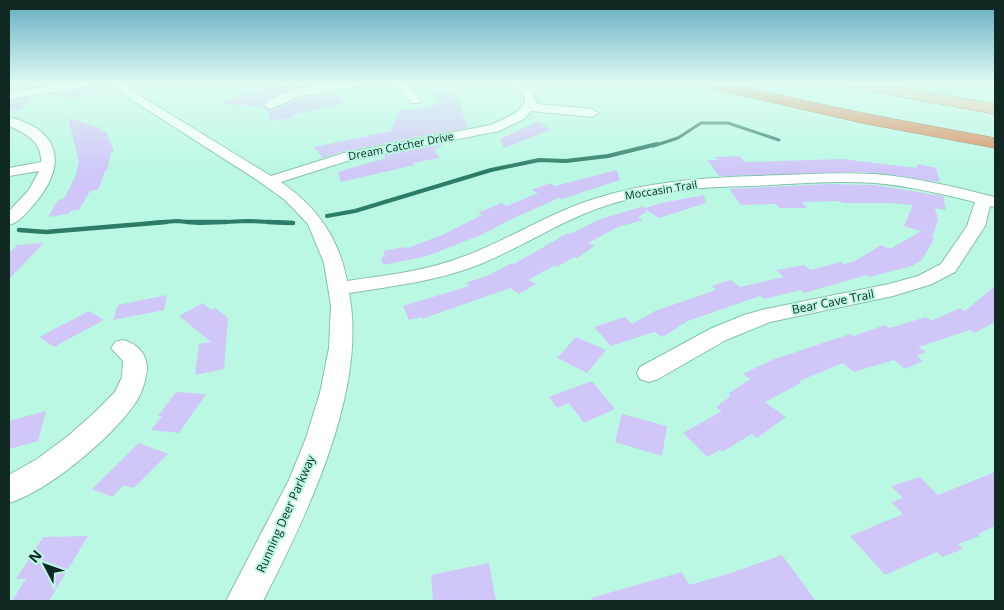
<svg xmlns="http://www.w3.org/2000/svg" width="1004" height="610" viewBox="0 0 1004 610" font-family="'Open Sans',sans-serif">
	<style>
		.built { fill: #a7efd8 }
		.lines { fill: none; stroke-linecap: round; stroke-linejoin: round }
		.stream-far2 { stroke: #2d7c67; stroke-width: 3 }
		.stream-far1 { stroke: #2d7c67; stroke-width: 4 }
		.stream { stroke: #2d7c67; stroke-width: 4.5 }
		.building { fill: #d0c7f8 }
		.minor-casing { stroke: #85c1ae; stroke-width: 2 }
		.major-casing { stroke: #936c4b; stroke-width: 1 }
		.highway-casing { stroke: #936c4b; stroke-width: 1 }
		.minor { fill: #fff; fill-rule: evenodd }
		.major { fill: #e8bca0; fill-rule: evenodd }
		.highway { fill: #d99061; fill-rule: evenodd }
		.labels { text-anchor: middle; stroke-width: 4; stroke-linejoin: round; paint-order: stroke }
		.far-street-label { font-size: 11px; fill: #102922; stroke: #baf8e4 }
		.street-label { font-size: 12px; fill: #102922; stroke: #baf8e4 }
	</style>
	<rect width="100%" height="100%" fill="#baf8e4"/>
	<path class="built" d="M819 84H956L974 88 948 105Z"/>
	<g class="lines">
		<path class="stream-far2" d="M653 146 678 138 701 123H728L779 140"/>
		<path class="stream-far1" d="M327 216 355 211 491 170 539 160 566 161 608 156 657 144
			M151 223 177 221 199 223 248 221 293 223"/>
		<path class="stream" d="M187 222H226
			M268 222 293 223
			M19 230 46 232 166 222"/>
	</g>
	<path class="building" d="M17 84H44L9 91V85Z
		M91 84H111V90L66 99 61 93 84 89Z
		M291 84H314L276 95 269 99 263 107 222 104 246 90 248 92Z
		M456 91 467 128 344 151 323 158 314 147 391 131 399 110H415L442 104 431 95Z
		M332 93 346 103 292 115 294 118 271 121 266 109 271 111 302 98Z
		M32 97 20 111 9 108V101Z
		M68 118 100 128 107 133 114 152 111 153 107 170 105 171 98 190 90 191 79 210 70 211 68 214 48 217 58 200 64 199 76 175 79 161Z
		M539 121 550 130 504 148 500 139Z
		M445 144 435 149 439 158 412 163 414 165 341 182 338 172 385 158V155Z
		M740 156 745 162 842 159 917 168V164L936 168 940 182 889 174 860 172 719 176 707 160H718L715 157Z
		M617 170 620 180 562 199 559 198 514 218 481 235 427 256 383 265 381 258 385 256 383 251 404 247 405 249 442 235 482 215 478 213 501 203 507 206 538 193 532 190 550 183 555 186Z
		M829 184 875 185 937 195 943 196 946 210 935 208 938 220 932 238 934 239 922 260 912 266 869 277 867 275 804 293 801 290 764 299 760 296 688 321 662 337 654 332 611 346 594 327 625 317 632 324 655 311 716 290 712 286 731 280 740 287 784 277 776 270 804 265 810 270 841 262 844 264 855 261 881 245 890 249 921 231 904 226 913 205 889 203H842L840 201 802 202 807 208H779L776 204 741 205 729 189Z
		M704 195 706 203 659 218 645 209 646 212 638 217 643 220 618 227 588 243 595 246 577 258 574 257 557 267 554 266 528 280 536 284 519 294 510 288 422 319 421 317 409 320 403 306 469 286 466 283 489 275 512 263 514 264 568 233 570 234 598 220 644 206 645 208 662 203Z
		M44 243 9 279V253L17 245Z
		M995 286V322L974 333 970 330 918 347 926 352 916 356 923 361 905 369 894 360 854 372 843 363 799 381 801 383 765 402 786 417 757 438 752 434 722 452 720 450 707 457 683 433 722 411 716 407 731 396 728 394 750 379 743 374 772 360 850 334 853 336 885 325 890 328 926 317 931 321 960 308 965 311Z
		M167 295 164 310 113 320 118 305Z
		M203 303 211 310 215 308 228 318 224 369 195 375 199 344 211 342 179 316Z
		M89 311 104 320 54 347 39 337Z
		M576 337 606 350 587 373 557 358Z
		M592 381 615 409 584 423 569 403 557 408 549 397Z
		M176 392 206 394 179 433 151 430 162 416H158Z
		M46 411 38 441 9 449V421Z
		M622 414 667 426 662 456 615 442Z
		M139 443 168 454 134 488 124 485 112 497 92 489Z
		M995 472V526L978 534 980 536 958 544 963 549 942 557 937 552 885 575 850 536 903 514 891 502 903 498 891 486 920 477 938 495Z
		M88 536 49 601H12L26 579H16L43 537Z
		M782 555 816 601H592L591 598 682 572 689 585 731 573Z
		M489 563 496 601H433L431 575Z"/>
	<g class="lines">
		<g class="minor-casing">
			<path id="minor" d="M63 84H89L84 87 9 99V93Z
				M115 84H126L134 92 271 176 344 153 491 125 516 113 525 103 524 96 511 84C525 84 534 90 537 104L592 109 598 113 592 117 531 111 524 119 499 131 347 161 281 182C317 207 339 238 347 281 387 275 427 271 465 256 510 239 551 212 597 198 648 182 701 178 754 176 794 175 834 172 875 174 913 177 952 186 990 196L995 197V207L990 206 985 226 955 272 932 284 893 296 770 322 726 340 658 379 649 382 640 379 637 373 640 367 710 329 744 315 766 309 889 284 918 276 941 264 967 226 975 202C942 194 909 186 875 183 834 180 792 184 750 186 703 187 654 190 608 205 563 219 523 247 478 265 437 281 393 286 349 293 368 390 306 517 263 601H226L289 480 306 438 320 393 329 348 331 305 324 263 308 224 285 200 257 180 126 96Z
				M328 84H358L353 87 301 96 270 109 264 106C278 90 308 87 328 84Z
				M396 84H407L421 101 419 103H411Z
				M9 117C60 130 68 164 35 203 28 211 20 222 9 225V211L29 190 39 171 9 176V168L41 162C42 141 25 133 9 126Z
				M123 340C138 344 147 354 147 369 146 381 141 396 134 405 110 439 48 491 9 503V475L37 459 68 436 94 413 115 392 122 377 123 361 111 348 115 342Z"/>
		</g>
		<g class="major-casing">
			<path id="major" d="M847 84H879L995 104V114L854 88Z"/>
		</g>
		<g class="highway-casing">
			<path id="highway" d="M703 84H730L862 113 995 138V148L862 123 710 88Z"/>
		</g>
		<use href="#minor" class="minor"/>
		<use href="#major" class="major"/>
		<use href="#highway" class="highway"/>
	</g>
	<linearGradient id="sky" x2="0" y2="1"><stop stop-color="#62acc0"/><stop offset="0.49" stop-color="#e0fcf3"/><stop offset="1" stop-color="#e0fcf3" stop-opacity="0"/></linearGradient>
	<rect width="1004" height="170" fill="url(#sky)"/>
	<g class="labels">
		<g class="far-street-label">
			<text transform="translate(401 146) rotate(-11)" y="4">Dream Catcher Drive</text>
			<text transform="translate(661 190) rotate(-9)" y="4">Moccasin Trail</text>
		</g>
		<g class="street-label">
			<text transform="translate(833 302) rotate(-11)" y="4">Bear Cave Trail</text>
			<text transform="translate(286 514) rotate(-66)" y="4">Running Deer Parkway</text>
		</g>
	</g>
	<rect width="1004" height="610" fill="none" stroke="#102922" stroke-width="20"/>
	<g transform="translate(45 565) rotate(311)" stroke="#baf8e4" stroke-width="4" paint-order="stroke">
	<path d="M0-4L9 19L0 12L-9 19Z" fill="#102922"/>
	<text y="-8" font-size="14" font-weight="bold" text-anchor="middle" fill="#102922">N</text>
	</g>
</svg>
